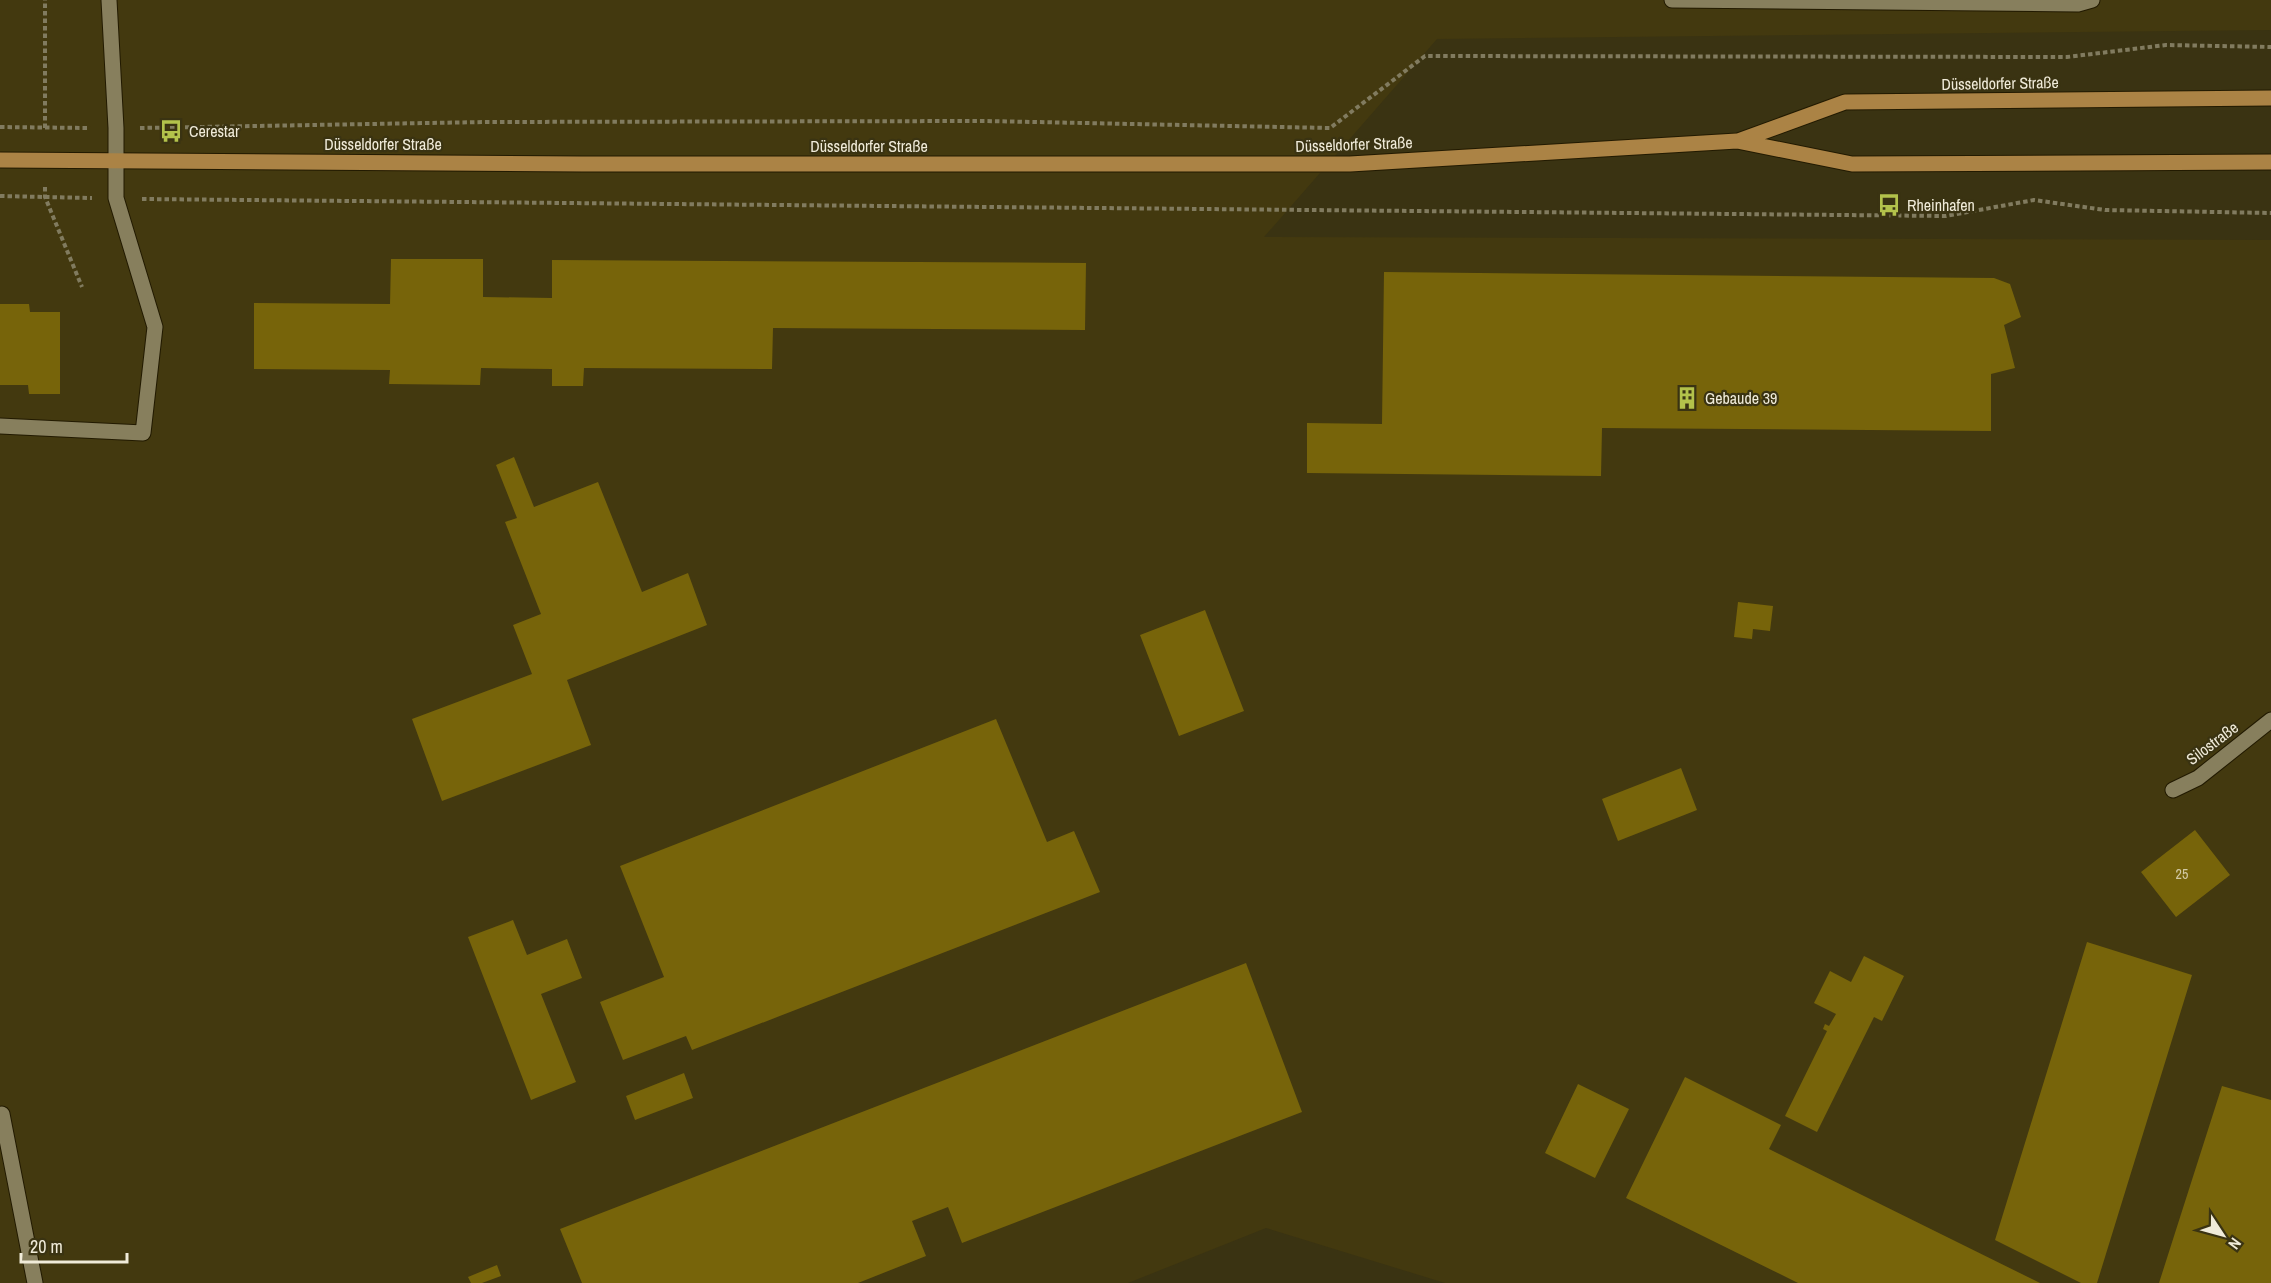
<svg xmlns="http://www.w3.org/2000/svg" width="2271" height="1283" viewBox="0 0 2271 1283" font-family="'Archivo Narrow',sans-serif">
	<style>
		.built { fill: #43390f }
		.building { fill: #77640a }
		.lines { fill: none; stroke-linecap: round; stroke-linejoin: round }
		.lane-casing { stroke: #221a00; stroke-width: 17 }
		.street-casing { stroke: #221a00; stroke-width: 17 }
		.secondary-casing { stroke: #221a00; stroke-width: 17 }
		.path { stroke: #817b5f; stroke-width: 4; stroke-dasharray: 4.5 3; stroke-linecap: butt }
		.lane { stroke: #877f5d; stroke-width: 15 }
		.street { stroke: #877f5d; stroke-width: 15 }
		.secondary { stroke: #ab8345; stroke-width: 15 }
		.labels { text-anchor: middle; stroke-width: 4.5; stroke-linejoin: round; paint-order: stroke }
		.number-label { font-size: 14px; fill: #d2c9a5 }
		.street-label { font-size: 16px; fill: #f0ebd9; stroke: #3a3312 }
		.poi-label { font-size: 16px; fill: #f0ebd9; stroke: #3a3312; text-anchor: start }
	</style>
	<rect width="100%" height="100%" fill="#3a3312"/>
	<path class="built" d="M0 0H2271V30L1437 39 1264 237 2271 240V1283H1445L1266 1228 1128 1283H0Z"/>
	<path class="building" d="M391 259H483V297L552 298V260L1086 263 1085 330 773 328 772 369 584 368 583 386H552V369L481 368 480 385 389 384 390 370 254 369V303L390 304Z
		M1384 272 1994 278 2010 284 2021 317 2004 325 2015 368 1991 374V431L1602 428 1601 476 1307 473V423L1382 424Z
		M0 304H29L30 312H60V394H29L28 385H0Z
		M514 457 534 507 598 482 642 592 688 573 707 625 567 680 591 745 442 801 412 719 532 674 513 625 541 614 505 522 517 518 496 465Z
		M1738 602 1773 606 1770 631 1753 629 1752 639 1734 637Z
		M1205 610 1244 711 1179 736 1140 635Z
		M996 719 1047 842 1074 831 1100 892 692 1050 686 1036 623 1060 600 1002 664 977 620 866Z
		M1681 768 1697 810 1618 841 1602 799Z
		M2195 830 2230 875 2176 917 2141 872Z
		M513 920 527 955 567 939 582 978 541 994 576 1082 531 1100 468 937Z
		M2087 942 2192 975 2097 1283H2081L1995 1240Z
		M1864 956 1904 976 1882 1021 1874 1017 1817 1132 1785 1116 1827 1031 1823 1029 1825 1024 1829 1026 1836 1014 1814 1003 1830 971 1851 982Z
		M1246 963 1302 1112 962 1243 948 1207 912 1221 926 1256 858 1283H582L560 1229Z
		M684 1073 693 1098 635 1120 626 1096Z
		M1685 1077 1781 1125 1769 1149 2040 1283H1798L1626 1198Z
		M1578 1084 1629 1109 1595 1178 1545 1153Z
		M2222 1086 2271 1100V1283H2159Z
		M497 1265 501 1276 482 1283H471L468 1277Z"/>
	<g class="lines">
		<g class="lane-casing">
			<path id="lane" d="M1672 0 2078 4 2092 0
				M0 426 143 433 155 327 116 198V128L109 0
				M0 1115 2 1114 35 1283"/>
		</g>
		<g class="street-casing">
			<path id="street" d="M2173 790 2198 778 2271 720"/>
		</g>
		<g class="secondary-casing">
			<path id="secondary" d="M1738 141 1845 102 2271 98
				M0 160 582 164H1350L1737 141 1852 164 2271 162"/>
		</g>
		<path class="path" d="M0 127 90 128
			M45 128V0
			M140 128 485 122 985 121 1330 128 1425 56 2067 57 2166 45 2271 47
			M45 187V197L82 287
			M0 196 92 198
			M142 199 1946 216 2034 200 2105 210 2271 213"/>
		<use href="#lane" class="lane"/>
		<use href="#street" class="street"/>
		<use href="#secondary" class="secondary"/>
	</g>
	<defs>
		<g id="bus-bare" transform="scale(1.8)"><path d="M-5-6H5V4H4V6H2V4H-2V6H-4V4H-5ZM-3.5-4V0h7V-4ZM-3.5 1.2v1.5H-2V1.2ZM2 1.2v1.5H3.5V1.2Z" fill="#b3c24b" stroke="#3a3312" stroke-width="2.5" paint-order="stroke"/></g>
		<g id="building-bare" transform="scale(1.8)"><path d="M-4-6H4V6H1V3H-1V6H-4ZM-2.5-4.3h1.7v1.8h-1.7ZM.8-4.3h1.7v1.8H.8ZM-2.5-1h1.7V.8h-1.7ZM.8-1h1.7V.8H.8Z" fill="#b3c24b" stroke="#3a3312" stroke-width="2.5" paint-order="stroke"/></g>
	</defs>
	<g fill-rule="evenodd">
		<use href="#bus-bare" x="171" y="131"/>
		<use href="#bus-bare" x="1889" y="205"/>
		<use href="#building-bare" x="1687" y="398"/>
	</g>
	<g class="labels">
		<g class="number-label">
			<text x="2182" y="879">25</text>
		</g>
		<g class="street-label">
			<text transform="translate(2000 83) rotate(-1)" y="6">Düsseldorfer Straße</text>
			<text x="383" y="150">Düsseldorfer Straße</text>
			<text transform="translate(1354 144) rotate(-2)" y="6">Düsseldorfer Straße</text>
			<text x="869" y="152">Düsseldorfer Straße</text>
			<text transform="translate(2212 743) rotate(-37)" y="6">Silostraße</text>
		</g>
		<g class="poi-label">
			<text x="189" y="137">Cerestar</text>
			<text x="1907" y="211">Rheinhafen</text>
			<text x="1705" y="404">Gebaude 39</text>
		</g>
	</g>
	<g transform="translate(2223 1235) rotate(126)" stroke="#3a3312" stroke-width="4.5" paint-order="stroke">
	<path d="M0-4.5L10 22L0 15L-10 22Z" fill="#f0ebd9"/>
	<text y="-9" font-size="16" font-weight="bold" text-anchor="middle" fill="#f0ebd9">N</text>
	</g>
	<path d="M21 1253v9h106v-9" fill="none" stroke="#f0ebd9" stroke-width="3"/>
	<text x="30" y="1253" font-size="18" fill="#f0ebd9" stroke="#3a3312" stroke-width="4.5" paint-order="stroke">20 m</text>
</svg>
